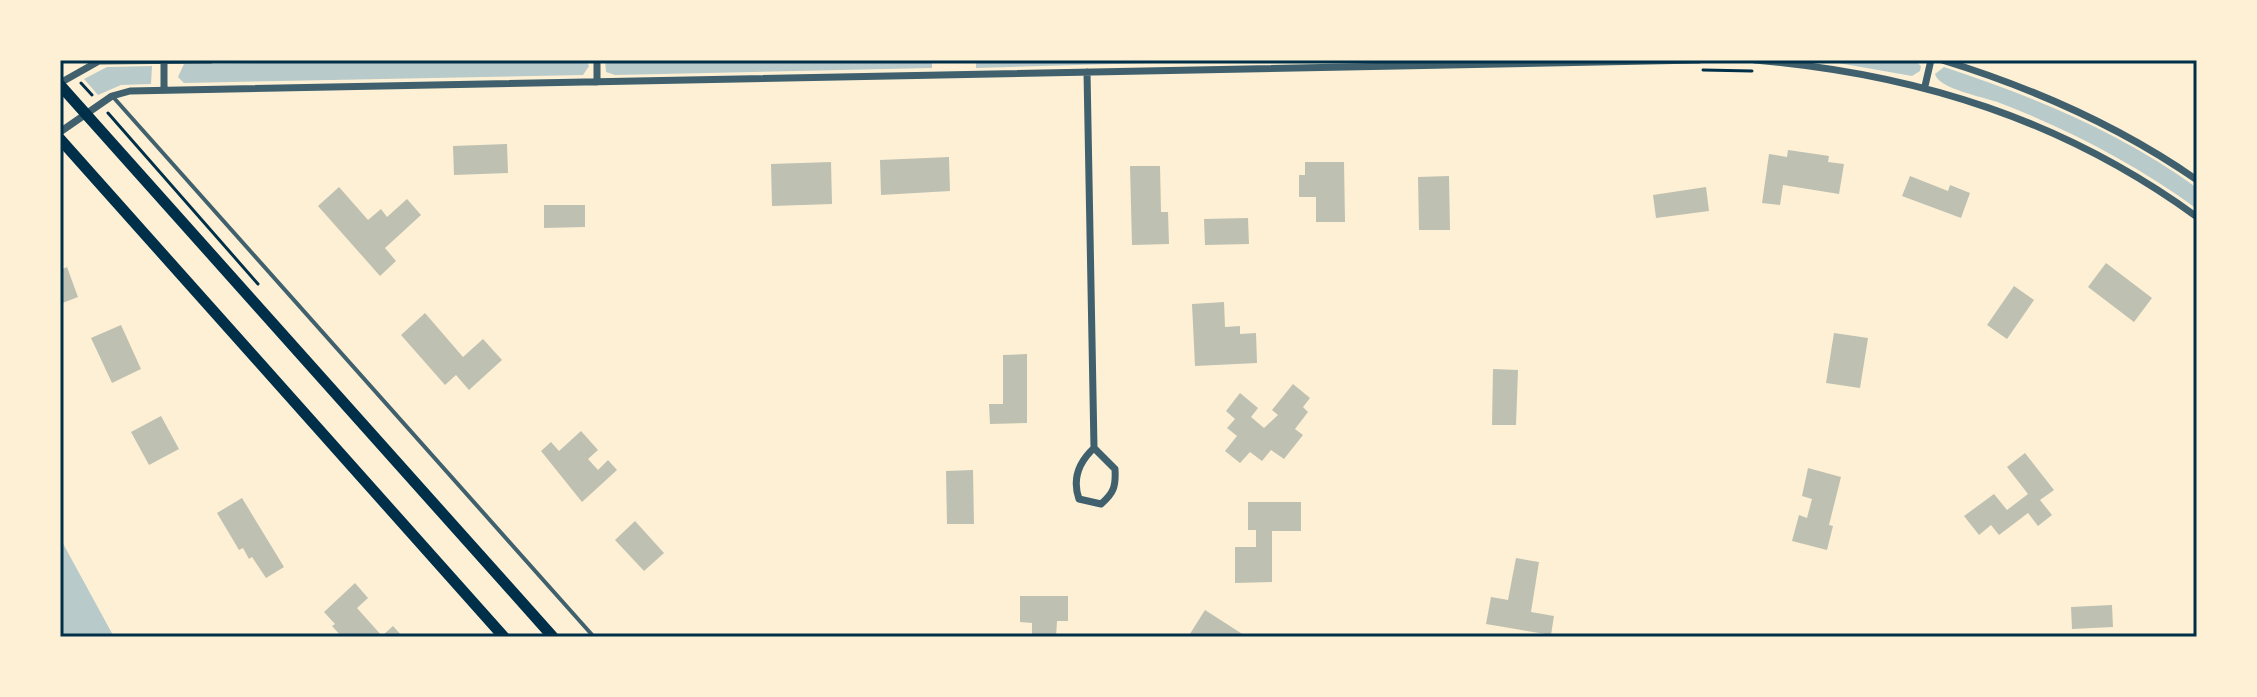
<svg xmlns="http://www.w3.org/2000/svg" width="2257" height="697" viewBox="0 0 2257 697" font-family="Manrope,sans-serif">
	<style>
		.green { fill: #b9caca }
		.building { fill: #bec0b2 }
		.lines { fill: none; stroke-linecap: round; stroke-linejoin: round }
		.path { stroke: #003049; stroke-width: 3 }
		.service { stroke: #3f606c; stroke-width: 4 }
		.minor { stroke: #3f606c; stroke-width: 7 }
		.primary { stroke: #003049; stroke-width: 11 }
		.neatline { fill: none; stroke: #003049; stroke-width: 3 }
	</style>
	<rect width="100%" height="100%" fill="#fdf0d5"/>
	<path class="green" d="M444 60H586L589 66 583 75 184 83 178 77 184 64Z
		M605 60H932V68L615 75 606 72Z
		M976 60H1257L976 68Z
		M1821 60H1914L1921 66 1920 71 1912 76Z
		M152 66 151 84 121 85 98 95 84 79 107 67Z
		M1944 67C2034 97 2120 132 2197 188V209C2137 165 2070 130 2000 103 1985 97 1938 89 1935 74Z
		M60 538 114 637H60Z"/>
	<path class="building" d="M507 144 508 173 454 175 453 146Z
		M1788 150 1829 156 1828 162 1844 164 1839 194 1783 185 1780 205 1762 203 1769 154 1787 157Z
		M949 157 950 191 881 195 880 160Z
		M831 162 832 204 772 206 771 164Z
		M1305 162H1344L1345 222H1316V197H1299V175H1305Z
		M1130 166H1160L1161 212H1168L1169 244 1132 245Z
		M1449 176 1450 230H1419L1418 177Z
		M1910 176 1948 191 1950 185 1970 193 1961 218 1902 196Z
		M339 187 368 220 381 209 387 217 407 199 421 215 385 248 396 261 380 276 318 206Z
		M1706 187 1709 211 1656 218 1653 195Z
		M544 205H585V227L544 228Z
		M1248 218 1249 244 1205 245 1204 219Z
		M2106 263 2152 298 2134 322 2088 287Z
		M67 267 78 297 60 304V270Z
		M2014 286 2034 300 2007 339 1987 325Z
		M1224 302 1225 327 1240 326V334L1256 333 1257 363 1195 366 1192 304Z
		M425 313 463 357 483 339 502 360 469 390 456 375 445 385 401 335Z
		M121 325 141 369 112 383 91 338Z
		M1834 333 1868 338 1860 388 1826 383Z
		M1027 354V423L990 424 989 404H1003V355Z
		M1493 369 1518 370 1516 425H1492Z
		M1293 384 1310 398 1303 407 1308 412 1295 429 1303 435 1284 459 1271 450 1262 461 1250 452 1240 463 1225 451 1237 436 1227 428 1235 419 1226 411 1240 393 1258 408 1251 417 1264 428 1278 415 1272 410Z
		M161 416 179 449 149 465 131 432Z
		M581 431 598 450 588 459 598 470 608 460 617 470 582 502 541 451 551 442 559 451Z
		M2025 453 2054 490 2040 500 2052 515 2038 526 2028 513 1999 535 1991 525 1979 535 1964 516 1994 494 2007 510 2028 494 2007 467Z
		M1808 468 1841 477 1829 525 1833 526 1827 550 1792 541 1799 515 1807 518 1812 499 1802 496Z
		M973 470 974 524H947L946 471Z
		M242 498 284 567 266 578 252 557 249 559 243 548 239 550 217 513Z
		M1248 502H1301V531H1272V582L1235 583V547H1256V530H1248Z
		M635 521 664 553 644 571 615 540Z
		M1516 558 1539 562 1531 612 1554 616 1551 635 1486 624 1491 597 1508 600Z
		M355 583 368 598 357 608 382 636 393 626 403 637H342L332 626 335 624 324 612Z
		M1020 596H1068V621H1057L1056 637H1032V623L1020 622Z
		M2112 605 2113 627 2072 629 2071 607Z
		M1205 610 1247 637H1188Z"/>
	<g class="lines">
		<path class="path" d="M1703 70 1752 71
			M81 83 92 95
			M108 113 258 284"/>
		<path class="service" d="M114 98 594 637"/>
		<path class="minor" d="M597 60V82
			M1755 60C1918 74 2064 120 2197 217
			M1942 60C2033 88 2118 125 2197 180
			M164 61V89
			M1087 72 1094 448
			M60 83 99 61 211 60
			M1925 86 1931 60
			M60 132 112 96 130 91 1699 60
			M1094 448 1115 469C1116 486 1114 493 1101 504L1079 499C1072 479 1079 462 1094 448Z"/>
		<path class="primary" d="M60 85 553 637
			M60 139 504 637"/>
	</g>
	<rect width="2257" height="697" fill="none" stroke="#fdf0d5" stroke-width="124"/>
	<rect x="62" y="62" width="2133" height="573" class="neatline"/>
</svg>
